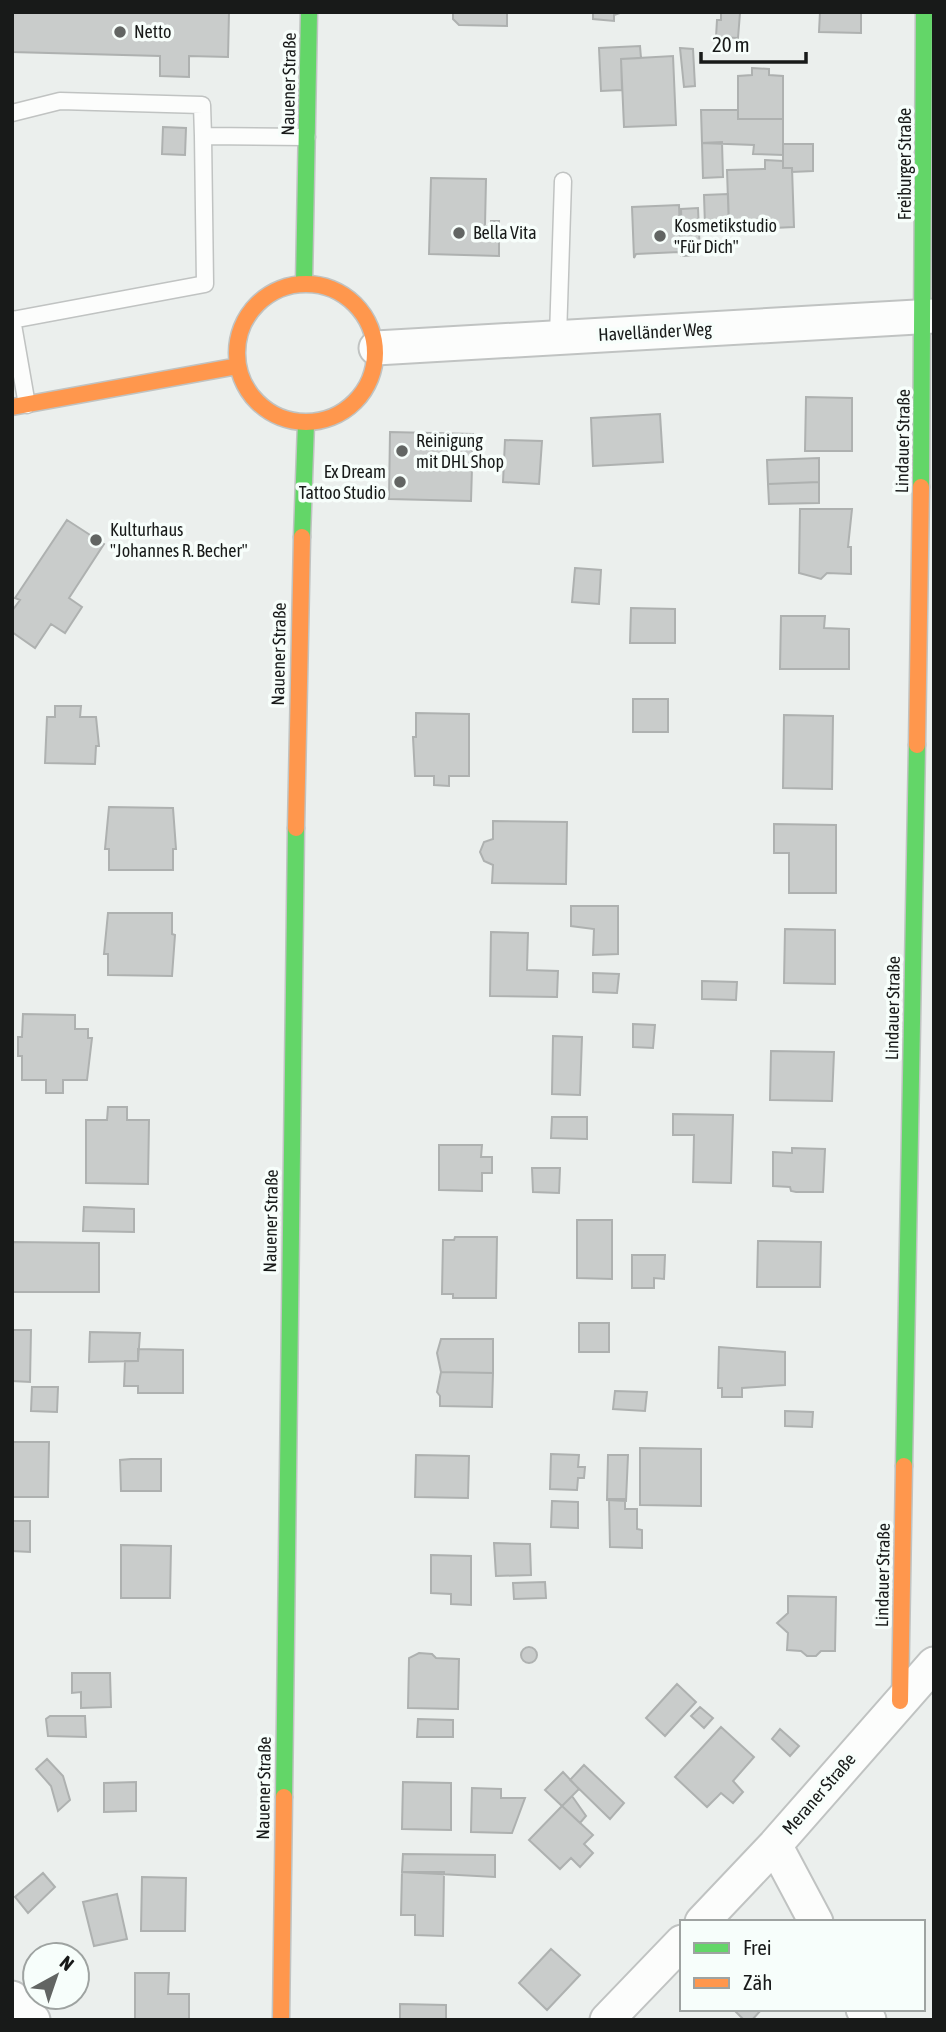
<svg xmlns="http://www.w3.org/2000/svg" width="946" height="2032" viewBox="0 0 946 2032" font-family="'Asap Condensed',sans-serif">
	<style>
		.building { fill: #c9cccb; stroke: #aeb1b0; stroke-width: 2 }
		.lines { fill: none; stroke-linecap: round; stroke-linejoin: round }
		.lane-casing { stroke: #c0c3c2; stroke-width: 19 }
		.street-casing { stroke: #c0c3c2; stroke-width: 37 }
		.fast-casing { stroke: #c0c3c2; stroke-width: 19 }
		.slow-casing { stroke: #c0c3c2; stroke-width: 19 }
		.lane { stroke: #fcfdfc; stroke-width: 16 }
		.street { stroke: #fcfdfc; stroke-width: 33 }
		.fast { stroke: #63d668; stroke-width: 16 }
		.slow { stroke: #ff974d; stroke-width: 16 }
		.poi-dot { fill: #626563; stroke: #f7fefb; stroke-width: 2.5 }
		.labels { text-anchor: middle; stroke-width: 7; stroke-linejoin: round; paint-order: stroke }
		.poi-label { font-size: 18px; fill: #181a19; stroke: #f7fefb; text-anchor: start }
		.street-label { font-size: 18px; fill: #181a19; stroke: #f7fefb }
	</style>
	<rect width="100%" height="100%" fill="#ebefed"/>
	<path class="building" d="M12 12H229L228 57 189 56V77L160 76V56L12 52Z
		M453 12H507V26L459 25 453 19Z
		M593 12H623L614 15V21L593 19Z
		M820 12H861V33L819 32Z
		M721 13H740L738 38 716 37 717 20H721Z
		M640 46 641 58 621 59 622 90 601 91 599 48Z
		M680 48 693 49 695 86 684 87Z
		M673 56 676 125 624 127 621 59Z
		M752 68 769 69V75L783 76V119H738V76L752 75Z
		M701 110H738V119H783V155L753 154 754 145 702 143Z
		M163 127 186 128 185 155 162 154Z
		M722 142 723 177 703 178 702 143Z
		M783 144H813V171L792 172V168H783Z
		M765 160 783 161V168H792L794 227 729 230 727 170 765 169Z
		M431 178 486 179 485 226 491 228V221H499V256L429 254Z
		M728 194 729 225 705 226 704 195Z
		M679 205 681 256 679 252 636 254 634 258 632 207Z
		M698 208 700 255 683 256 681 209Z
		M806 397 852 398V451H805Z
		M660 414 663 462 593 466 591 418Z
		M390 432 473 434 471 501 389 499Z
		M505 440 542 441 539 484 503 482Z
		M819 458V482L768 484 767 460Z
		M819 482V503L769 504 768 484Z
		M800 509H852L848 547H851V574L827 573 821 579 799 573Z
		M67 520 104 544 69 598 82 607 65 633 51 624 35 648 12 632V611L20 600 15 598Z
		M575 568 601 570 599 604 572 602Z
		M631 608 675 609V643H630Z
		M781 616H825L824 628 849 629V669H780Z
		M633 699H668V732H633Z
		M55 706H81L80 717H96L99 746H96L95 764 45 763 47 717H55Z
		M416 713 469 714V776H449V786L434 785V776H415L413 737H416Z
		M784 715 833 716 832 789 783 788Z
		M109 807 173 808 176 849H173V870H109V849H105Z
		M493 821 567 822 566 884 492 883 493 865 484 861 480 852 484 842 493 839Z
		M774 824 836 825V893H789V853H774Z
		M571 906H618V954L593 955 594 929 571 926Z
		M108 913H172V934L175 935 172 976 108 975V954H104Z
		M785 929 835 930V984L784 983Z
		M491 932 528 933 527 970 558 971 557 997 490 996Z
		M593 973 619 974 617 993 593 992Z
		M702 981 737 982 736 1000 702 999Z
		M23 1014 75 1015V1029H88V1038H92L87 1080H63V1093H46V1080H22V1056H18V1037H22Z
		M633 1024 655 1025 653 1048 633 1047Z
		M553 1036 582 1037 580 1095 552 1094Z
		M771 1051 834 1052 832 1101 770 1100Z
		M108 1107H127V1120H149L148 1184 86 1183V1120H107Z
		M673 1114 733 1115 731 1183 693 1182 694 1135H673Z
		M552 1117H587V1139L551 1138Z
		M439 1145H482L481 1157H492V1173H482V1191L439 1190Z
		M792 1148 825 1149 823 1192H796L791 1191 790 1187 773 1186V1152L792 1153Z
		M532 1168H560L559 1193 533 1192Z
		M84 1207 134 1209V1232L83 1231Z
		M577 1220H612V1279L577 1278Z
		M455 1237H497L496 1298H453V1294H442L443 1240H454Z
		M758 1241 821 1242 820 1287H757Z
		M12 1242 99 1243V1292H12Z
		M632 1255H665L664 1279 654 1278V1288H632Z
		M579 1323H609V1352H579Z
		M12 1330H31L30 1382 12 1381Z
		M90 1332 140 1333 138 1361 89 1362Z
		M441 1339H493V1373L441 1372 437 1353Z
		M719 1347 785 1352V1385L742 1388V1397H722V1388H718Z
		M138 1349 183 1350V1393H138V1386H124L125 1361H138Z
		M441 1372 493 1373 492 1407 440 1406V1396L437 1392Z
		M32 1387H58L57 1412 31 1411Z
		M615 1391 647 1392 645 1411 613 1409Z
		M785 1411 813 1412 812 1427 785 1426Z
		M12 1442H49L48 1497H12Z
		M640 1448 701 1449V1506L640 1505Z
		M551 1454 579 1455 578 1467H585L584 1478H578L577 1490 550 1489Z
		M416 1455 469 1456 468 1498 415 1497Z
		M608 1455H628L626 1501 607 1500Z
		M131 1459H161V1491H121L120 1460Z
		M609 1499H625V1509H637V1529L642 1530V1548L610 1547Z
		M552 1501 578 1502V1528L551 1527Z
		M12 1521H30V1552L12 1551Z
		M494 1543 530 1544 531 1575 496 1576Z
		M121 1545 171 1546 170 1598H121Z
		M431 1555 471 1556V1605L451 1604V1594L431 1593Z
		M545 1582 546 1598 514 1599 513 1583Z
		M788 1596 836 1597 835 1651H821L816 1656H807L801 1651 787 1650 788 1633 777 1623 788 1613Z
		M521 1655a8 8 0 1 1 16 0a8 8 0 1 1-16 0Z
		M419 1653 432 1654 436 1658 459 1659 458 1709 408 1708 409 1658Z
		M72 1673H110L111 1707 81 1708V1692L72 1693Z
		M677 1684 696 1702 665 1736 646 1718Z
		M700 1707 713 1718 704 1728 691 1716Z
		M50 1716H85L86 1737 48 1736 46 1719Z
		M418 1719 453 1720V1737H417Z
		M721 1727 754 1757 733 1781 743 1792 733 1803 721 1793 707 1807 675 1777Z
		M780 1729 799 1746 790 1756 772 1739Z
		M47 1759 63 1776 70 1800 58 1811 51 1786 36 1769Z
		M584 1765 624 1803 610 1819 570 1780Z
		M563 1772 579 1789 562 1806 545 1790Z
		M136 1782V1811L104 1812V1783Z
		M403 1782 451 1783V1830L402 1829Z
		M472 1788 501 1789V1798H525L512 1833 471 1832Z
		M572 1796 586 1816 580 1823 562 1806Z
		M562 1806 593 1835 584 1844 593 1853 580 1867 571 1858 560 1869 529 1840Z
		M403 1854 495 1855V1877L402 1872Z
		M402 1872H444L443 1936 415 1935V1915H401Z
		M43 1873 55 1887 28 1913 15 1897Z
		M142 1877 186 1878 185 1931H141Z
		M117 1894 127 1939 94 1946 83 1902Z
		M551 1949 580 1975 547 2010 519 1983Z
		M135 1973H169L168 1994H189V2020H135Z
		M400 2004 446 2005V2020H400Z
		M733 2009H762L752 2020H744Z"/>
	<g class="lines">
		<g class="lane-casing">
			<path id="lane" d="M12 113 60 101 202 105 203 136 307 137
				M12 319 27 405
				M12 320 205 284 203 136
				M558 337 563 181"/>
		</g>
		<g class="street-casing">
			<path id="street" d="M376 348 934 316
				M775 1845 816 1922
				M702 1922 775 1845 934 1664
				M12 1998 33 2020
				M863 2009 869 2020
				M607 2020 682 1942"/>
		</g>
		<g class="fast-casing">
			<path id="fast" d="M304 283 309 12
				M921 487 924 12
				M302 537 306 423
				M904 1466 917 745
				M284 1797 296 828"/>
		</g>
		<g class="slow-casing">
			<path id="slow" d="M237 353a69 69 0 1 1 138 0a69 69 0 1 1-138 0Z
				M12 407 238 366
				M917 745 921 487
				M296 828 302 537
				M900 1701 904 1466
				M281 2020 284 1797"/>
		</g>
		<use href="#lane" class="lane"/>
		<use href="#street" class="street"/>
		<use href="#fast" class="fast"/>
		<use href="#slow" class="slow"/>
	</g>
	<g class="poi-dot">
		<circle cx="120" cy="32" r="7"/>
		<circle cx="459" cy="233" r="7"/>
		<circle cx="660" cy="236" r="7"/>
		<circle cx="402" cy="451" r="7"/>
		<circle cx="400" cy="482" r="7"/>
		<circle cx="96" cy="540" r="7"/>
	</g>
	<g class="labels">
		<g class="poi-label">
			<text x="134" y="38">Netto</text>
			<text x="674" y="232">Kosmetikstudio<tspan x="674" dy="21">"Für Dich"</tspan></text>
			<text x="473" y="239">Bella Vita</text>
			<text x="416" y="447">Reinigung<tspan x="416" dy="21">mit DHL Shop</tspan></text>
			<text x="386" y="478" text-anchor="end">Ex Dream<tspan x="386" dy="21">Tattoo Studio</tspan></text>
			<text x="110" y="536">Kulturhaus<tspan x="110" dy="21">"Johannes R. Becher"</tspan></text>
		</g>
		<g class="street-label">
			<text transform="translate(289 84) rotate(-89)" y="6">Nauener Straße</text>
			<text transform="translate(905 164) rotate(-90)" y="6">Freiburger Straße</text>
			<text transform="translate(655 332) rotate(-3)" y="6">Havelländer Weg</text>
			<text transform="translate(903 441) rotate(-89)" y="6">Lindauer Straße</text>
			<text transform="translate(279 654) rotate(-89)" y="6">Nauener Straße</text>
			<text transform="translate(893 1008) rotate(-89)" y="6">Lindauer Straße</text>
			<text transform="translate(271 1221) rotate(-89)" y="6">Nauener Straße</text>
			<text transform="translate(883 1575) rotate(-89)" y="6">Lindauer Straße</text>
			<text transform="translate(264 1788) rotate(-89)" y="6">Nauener Straße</text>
			<text transform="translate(819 1794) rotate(-49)" y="6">Meraner Straße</text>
		</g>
	</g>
	<rect width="946" height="2032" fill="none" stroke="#181a19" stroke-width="28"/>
	<rect x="680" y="1920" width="245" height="91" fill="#f7fefb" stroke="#9ea3a1" stroke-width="2"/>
	<rect x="694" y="1943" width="35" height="10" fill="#63d668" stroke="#9ea3a1" stroke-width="2"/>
	<text x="743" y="1955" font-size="21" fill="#181a19">Frei</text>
	<rect x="694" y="1978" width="35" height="10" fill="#ff974d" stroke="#9ea3a1" stroke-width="2"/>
	<text x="743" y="1990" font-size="21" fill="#181a19">Zäh</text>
	<g transform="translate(56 1976) rotate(40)"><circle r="33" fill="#f7fefb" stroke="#9ea3a1" stroke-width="2"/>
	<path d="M0-5L12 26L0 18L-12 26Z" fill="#626563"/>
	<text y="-10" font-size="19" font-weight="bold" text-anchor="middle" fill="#181a19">N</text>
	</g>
	<path d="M701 52v10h105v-10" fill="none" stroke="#181a19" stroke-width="3.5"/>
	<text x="712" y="52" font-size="21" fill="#181a19" stroke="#f7fefb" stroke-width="5" paint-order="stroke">20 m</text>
</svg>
